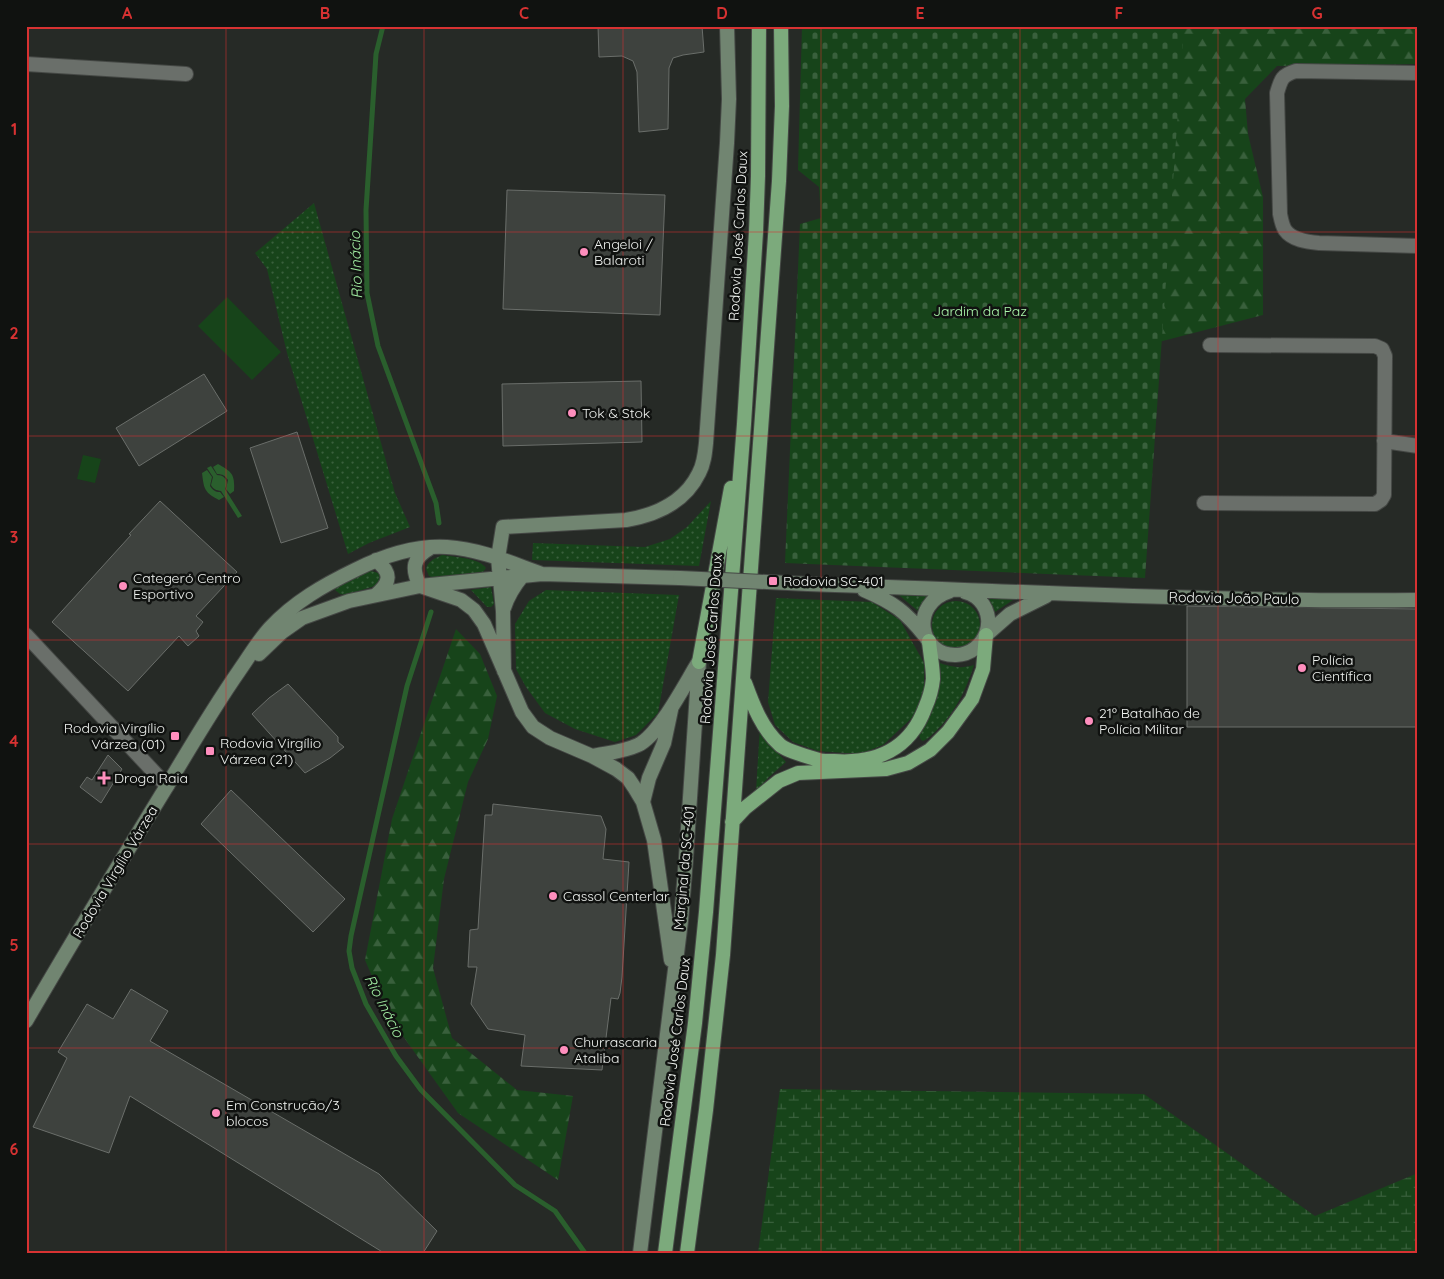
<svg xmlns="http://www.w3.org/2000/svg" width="1444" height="1279" viewBox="0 0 1444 1279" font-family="Quicksand,sans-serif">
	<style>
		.grass { fill: url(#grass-dots) }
		.forest { fill: url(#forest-firs) }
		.wetland { fill: url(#wetland-marsh) }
		.cemetery { fill: url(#cemetery-stones) }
		.park { fill: #17441a }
		.water { fill: #2a5f2d }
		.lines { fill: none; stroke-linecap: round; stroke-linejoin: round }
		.stream { stroke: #2a5f2d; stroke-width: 5 }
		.building { fill: #3e423e; stroke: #6a6e6a }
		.minor-casing { stroke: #454845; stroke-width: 16 }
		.secondary-casing { stroke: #454845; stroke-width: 16 }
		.trunk-casing { stroke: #454845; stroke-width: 16 }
		.minor { stroke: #6a6f6a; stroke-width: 14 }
		.secondary { stroke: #718571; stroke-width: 14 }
		.trunk { stroke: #7caa7c; stroke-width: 14 }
		.secondary-bridge-casing { stroke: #454845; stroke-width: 16; stroke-linecap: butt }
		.secondary-bridge { stroke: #718571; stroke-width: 14 }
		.grid { fill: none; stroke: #d73232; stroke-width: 1; stroke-opacity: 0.55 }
		.poi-dot { fill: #fe8ebd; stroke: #101210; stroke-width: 2 }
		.labels { text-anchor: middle; stroke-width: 5; stroke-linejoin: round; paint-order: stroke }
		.street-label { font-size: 14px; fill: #f1f4f1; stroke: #101210 }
		.poi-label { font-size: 14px; fill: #f1f4f1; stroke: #101210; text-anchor: start }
		.park-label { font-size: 14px; fill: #aaf6aa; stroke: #101210 }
		.water-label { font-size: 15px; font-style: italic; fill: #a2eea3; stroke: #101210 }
		.neatline { fill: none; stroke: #d73232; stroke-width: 2 }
		.grid-label { font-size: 16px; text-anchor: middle; font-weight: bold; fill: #d73232 }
	</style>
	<defs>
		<pattern id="grass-dots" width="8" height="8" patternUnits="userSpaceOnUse" patternTransform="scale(1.25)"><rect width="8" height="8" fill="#17441a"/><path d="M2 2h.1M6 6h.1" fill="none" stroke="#39603c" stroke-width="1.8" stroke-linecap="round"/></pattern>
		<pattern id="forest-firs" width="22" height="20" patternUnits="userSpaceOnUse" patternTransform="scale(1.25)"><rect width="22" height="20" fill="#17441a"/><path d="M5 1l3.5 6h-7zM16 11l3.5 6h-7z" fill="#39603c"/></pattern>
		<pattern id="wetland-marsh" width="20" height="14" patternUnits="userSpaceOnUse" patternTransform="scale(1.25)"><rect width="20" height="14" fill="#17441a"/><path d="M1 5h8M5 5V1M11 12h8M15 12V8" fill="none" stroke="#39603c"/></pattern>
		<pattern id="cemetery-stones" width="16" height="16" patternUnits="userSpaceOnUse" patternTransform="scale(1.25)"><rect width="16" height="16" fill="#17441a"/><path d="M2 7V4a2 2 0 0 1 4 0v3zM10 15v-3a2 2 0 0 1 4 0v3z" fill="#39603c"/></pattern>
	</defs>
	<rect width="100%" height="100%" fill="#262a26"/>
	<path class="grass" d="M314 203 395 493 410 527 369 543 348 554 287 353 267 269 255 253Z
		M711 501 699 566 532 560 533 543 645 547 670 539 687 527Z
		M442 555C454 557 480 558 486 568L483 572 434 578 429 576 426 569C428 561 434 559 442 555Z
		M368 570 378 573 380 576 379 581 375 586 345 595 340 594 335 590 337 585Z
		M491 587 494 604 491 607H487L471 590Z
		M546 590 679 595 658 713 636 735 615 742 575 729 545 713 526 687 516 669 515 624 529 601Z
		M894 591 931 592 918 611Z
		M776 598 872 602 900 620 924 663V691L915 715 883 745 860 754 818 751 793 742 775 725 768 702Z
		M1016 598 995 612 989 599Z
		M932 625a24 24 0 1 1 48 0a24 24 0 1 1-48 0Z
		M937 662C951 667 961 669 974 665 966 690 955 713 935 732 931 735 928 739 923 741L921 740 919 735C935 709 939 693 937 662Z
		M760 726 775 750 786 762 769 777 756 791Z"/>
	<path class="forest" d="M1173 26H1418V64L1277 66 1245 99 1248 134 1263 197V315L1151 344Z
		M456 629 480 654 497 696 488 739 468 782 444 879 433 968 452 1038 517 1090 573 1096 558 1180 458 1113 390 1018 365 960 392 819Z"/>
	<path class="wetland" d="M780 1089 1144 1094 1315 1216 1418 1173V1253H758Z"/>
	<path class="cemetery" d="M802 26H1184L1145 578 785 563 800 224 821 218 819 187 798 170Z"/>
	<path class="park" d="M227 297 281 352 252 380 198 326Z
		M83 455 101 459 95 483 77 479Z"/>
	<path class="water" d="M218 464C232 472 235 474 234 491L230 494 226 489 228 480C225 476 223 474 217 474L213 467Z
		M211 466 217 475C225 475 229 481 225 489L242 516 238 518 221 491C216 490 214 490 211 485L213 477 207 468Z
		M207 470 212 477 210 486C213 490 215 492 220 492L224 497 219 500C204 492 204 489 202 473Z"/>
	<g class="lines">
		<path class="stream" d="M383 26 376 54 366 210 367 293 378 346 436 503 439 523
			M431 612 407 686 351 936 349 951 352 968 366 1004 396 1056 421 1090 515 1185 555 1211 585 1253"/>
	</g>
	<path class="building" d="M598 26H702L704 52 683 55 673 58 669 68 668 129 639 132 637 72 633 61 622 56 599 57Z
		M507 190 665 195 660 315 503 309Z
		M204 374 227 411 139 466 116 428Z
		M641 381 642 442 503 446 502 384Z
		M297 432 328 528 281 543 250 448Z
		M160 501 237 572 196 616 203 622 196 631 199 636 188 646 179 636 128 691 52 622 131 535 129 534Z
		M1187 606 1418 609V727H1187Z
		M288 684 338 737V742L344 747 330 758 305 773 252 714 269 698Z
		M108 755 122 769 101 803 80 787 87 777 92 780Z
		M231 790 345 899 313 932 201 824Z
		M493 804 601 816 606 829 603 859 629 862 622 977 620 993 618 999 611 998 602 1070 521 1066 525 1035 488 1029 471 1004 477 967H468L470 930 478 929 485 815H492Z
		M131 989 168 1011 150 1041 379 1174 437 1231 423 1253H384L130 1096 109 1153 33 1127 67 1058 58 1052 87 1004 113 1019Z"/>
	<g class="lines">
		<g class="minor-casing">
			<path id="minor" d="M26 64 186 74
				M1418 73 1296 71C1282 75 1281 79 1277 93L1280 214C1281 219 1282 225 1285 230 1292 240 1307 242 1319 243L1418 246
				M1384 441 1418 446
				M1204 503 1375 504 1381 500 1384 495 1385 356 1382 349 1375 346 1210 345
				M26 635 167 786"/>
		</g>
		<g class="secondary-casing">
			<path id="secondary" d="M430 548C413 558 411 568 420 586L461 600 474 610 484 624 522 712 533 727 550 738 592 756 616 769 628 778 634 787 643 802 654 840 671 960
				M808 584C1012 591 1214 602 1418 600
				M864 590C894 603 905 611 925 636
				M950 591C909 604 919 656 956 655 986 654 1000 616 976 597 973 595 969 593 965 592
				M376 595C391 582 392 573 376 560
				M504 608C508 595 514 586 523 575
				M986 635 1010 614 1046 596
				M259 654 282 632 302 618 349 601 420 586 542 574 680 578
				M504 671 503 611 498 558 503 527 626 520C656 515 685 502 699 473 704 464 705 453 706 443L727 143 729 99 727 26
				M592 756C607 753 623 752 638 745 659 735 685 684 698 663
				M643 802 649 778 664 743 671 710
				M26 1021C73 940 121 861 170 781 192 744 214 707 239 671 249 657 258 641 270 628 294 602 324 585 355 570 383 556 414 545 447 547 480 549 511 563 542 574
				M640 1253 681 921 686 858 699 662"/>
		</g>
		<g class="trunk-casing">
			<path id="trunk" d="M699 662 731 488
				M745 683C753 705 762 729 780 745 785 750 812 758 819 760 824 761 829 761 834 761 876 764 910 749 925 708 929 699 932 689 933 679 933 666 930 654 929 641
				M732 822 745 808 779 781 798 773 886 769 908 763 930 750 948 732 972 699 983 669 986 635
				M665 1253 695 1023 706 912 744 424 756 232 758 176 759 26
				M687 1253 706 1110 723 955 779 181 782 106 781 26"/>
		</g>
		<use href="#minor" class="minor"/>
		<use href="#secondary" class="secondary"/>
		<use href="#trunk" class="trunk"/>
		<g class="secondary-bridge-casing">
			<path id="secondary-bridge" d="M680 578 808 584"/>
		</g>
		<use href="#secondary-bridge" class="secondary-bridge"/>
	</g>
	<path class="grid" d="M226 26V1253M424 26V1253M623 26V1253M821 26V1253M1020 26V1253M1218 26V1253M26 232H1418M26 436H1418M26 640H1418M26 844H1418M26 1048H1418"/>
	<g class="poi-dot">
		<circle cx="584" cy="252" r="5"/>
		<circle cx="572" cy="413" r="5"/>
		<rect x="768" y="576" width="10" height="10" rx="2.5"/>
		<circle cx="123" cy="586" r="5"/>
		<circle cx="1302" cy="668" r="5"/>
		<circle cx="1089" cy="721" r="5"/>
		<rect x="170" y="731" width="10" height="10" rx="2.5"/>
		<rect x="205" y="746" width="10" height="10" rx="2.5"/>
		<path d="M101.5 770.5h5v5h5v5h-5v5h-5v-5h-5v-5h5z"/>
		<circle cx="553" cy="896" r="5"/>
		<circle cx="564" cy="1050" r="5"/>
		<circle cx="216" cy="1113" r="5"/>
	</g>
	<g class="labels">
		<g class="street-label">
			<text transform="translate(738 236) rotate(-87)" y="5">Rodovia José Carlos Daux</text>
			<text transform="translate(1234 598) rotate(1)" y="5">Rodovia João Paulo</text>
			<text transform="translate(711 639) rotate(-86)" y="5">Rodovia José Carlos Daux</text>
			<text transform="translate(684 868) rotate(-85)" y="5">Marginal da SC-401</text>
			<text transform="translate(115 872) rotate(-59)" y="5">Rodovia Virgílio Várzea</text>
			<text transform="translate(675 1042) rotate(-83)" y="5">Rodovia José Carlos Daux</text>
		</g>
		<g class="poi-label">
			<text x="594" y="249">Angeloi /<tspan x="594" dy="16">Balaroti</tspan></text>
			<text x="582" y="418">Tok &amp; Stok</text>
			<text x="133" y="583">Categeró Centro<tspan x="133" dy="16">Esportivo</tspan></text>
			<text x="783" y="586">Rodovia SC-401</text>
			<text x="1312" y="665">Polícia<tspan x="1312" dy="16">Científica</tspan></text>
			<text x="1099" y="718">21º Batalhão de<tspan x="1099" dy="16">Polícia Militar</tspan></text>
			<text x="165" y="733" text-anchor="end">Rodovia Virgílio<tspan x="165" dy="16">Várzea (01)</tspan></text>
			<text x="220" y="748">Rodovia Virgílio<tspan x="220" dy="16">Várzea (21)</tspan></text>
			<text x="114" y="783">Droga Raia</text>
			<text x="563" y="901">Cassol Centerlar</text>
			<text x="574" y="1047">Churrascaria<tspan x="574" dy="16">Ataliba</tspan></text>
			<text x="226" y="1110">Em Construção/3<tspan x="226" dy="16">blocos</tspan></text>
		</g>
		<g class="park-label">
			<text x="980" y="316">Jardim da Paz</text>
		</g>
		<g class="water-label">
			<text transform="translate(356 265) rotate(-92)" y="5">Rio Inácio</text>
			<text transform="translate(384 1006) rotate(63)" y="5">Rio Inácio</text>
		</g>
	</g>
	<rect width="1444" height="1279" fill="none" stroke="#101210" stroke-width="55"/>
	<rect x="28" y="28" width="1388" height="1224" class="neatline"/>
	<g class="grid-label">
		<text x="127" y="19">A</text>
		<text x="325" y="19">B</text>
		<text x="524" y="19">C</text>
		<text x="722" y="19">D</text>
		<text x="920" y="19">E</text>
		<text x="1119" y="19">F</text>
		<text x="1317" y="19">G</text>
		<text x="14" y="135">1</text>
		<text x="14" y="339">2</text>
		<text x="14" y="543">3</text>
		<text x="14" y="747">4</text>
		<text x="14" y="951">5</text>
		<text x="14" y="1155">6</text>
	</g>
</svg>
